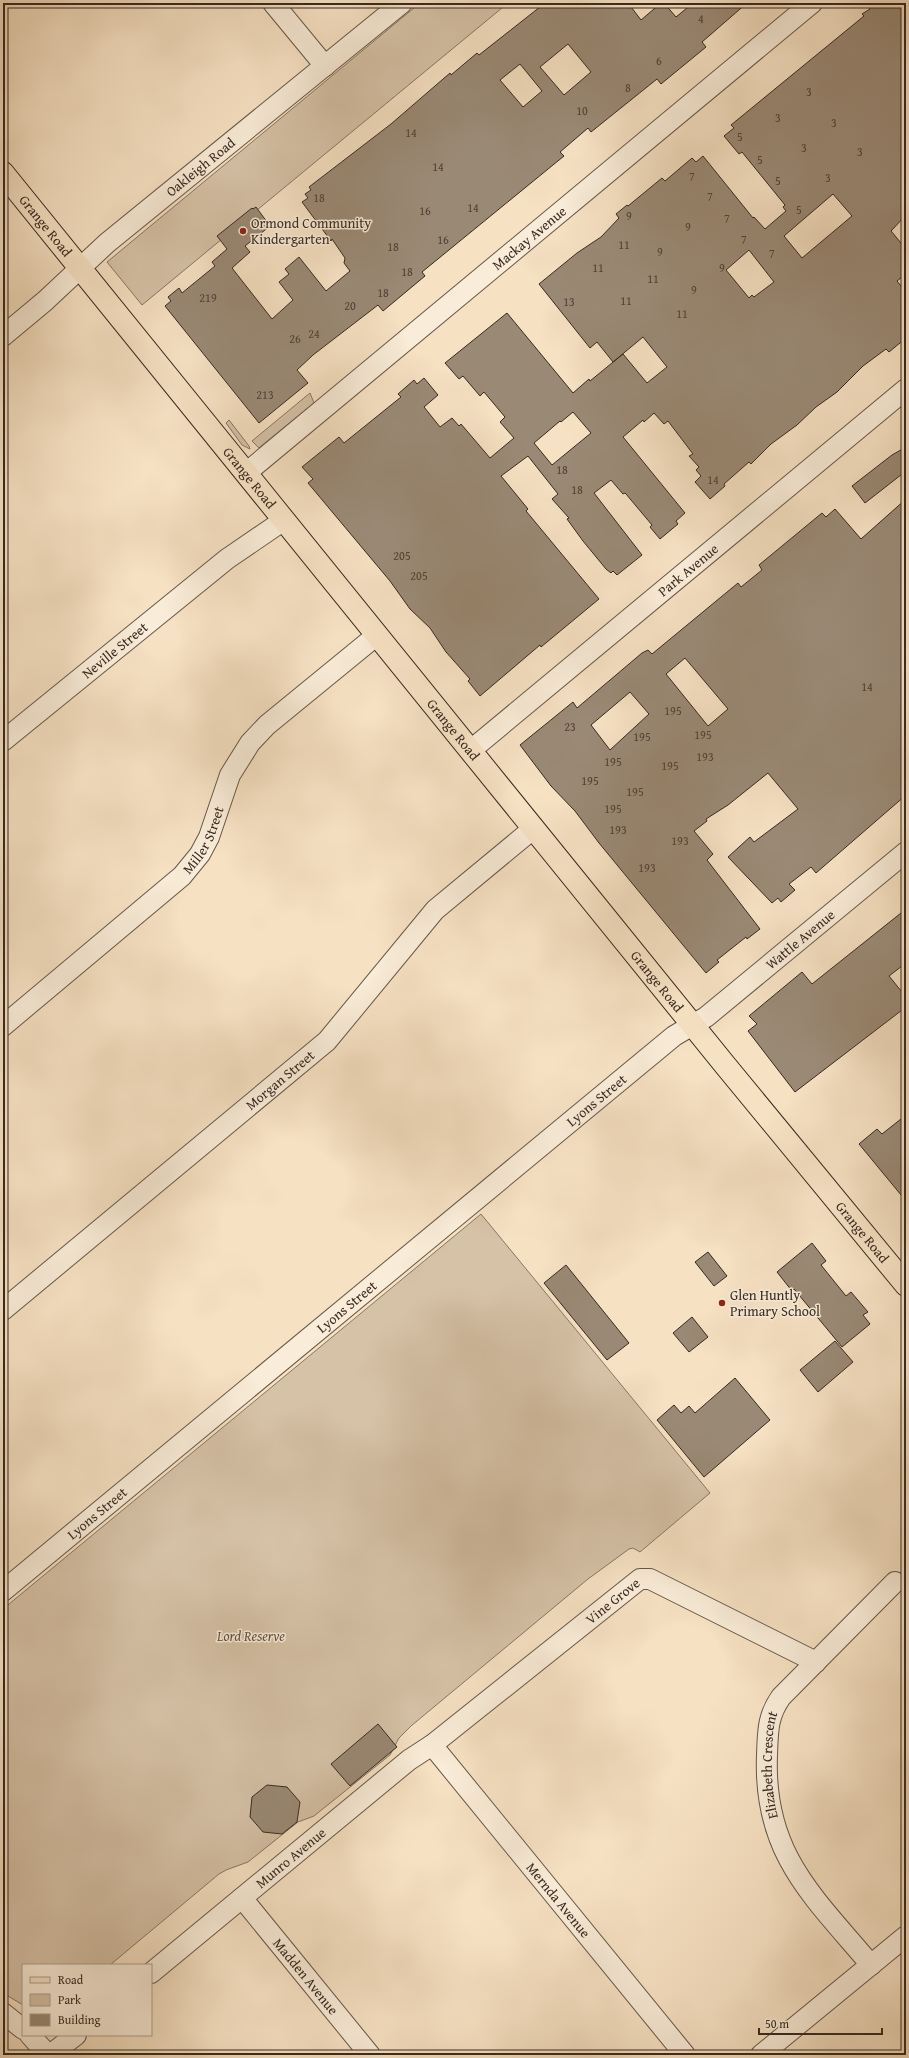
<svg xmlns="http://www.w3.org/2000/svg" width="909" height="2058" viewBox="0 0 909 2058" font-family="'Gentium Book Plus',serif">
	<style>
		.green { fill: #d6c2a7; stroke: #867664 }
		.building { fill: #9a8975; stroke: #372920; fill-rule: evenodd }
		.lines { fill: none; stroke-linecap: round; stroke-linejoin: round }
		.minor-casing { stroke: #675749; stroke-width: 22 }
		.major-casing { stroke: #372920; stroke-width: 24 }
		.minor { stroke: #f9ecd8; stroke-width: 20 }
		.major { stroke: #f6e1c3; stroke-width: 22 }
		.poi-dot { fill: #8f2418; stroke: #f9ecd8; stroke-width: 1.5 }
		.labels { text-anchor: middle; stroke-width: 3; stroke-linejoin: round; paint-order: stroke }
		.number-label { font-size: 12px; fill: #504135 }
		.street-label { font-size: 14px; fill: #372920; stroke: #f9ecd8 }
		.poi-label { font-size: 14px; fill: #372920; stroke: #f9ecd8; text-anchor: start }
		.park-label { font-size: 14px; font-style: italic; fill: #5f4f42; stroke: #f9ecd8 }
	</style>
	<rect width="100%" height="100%" fill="#f6e1c3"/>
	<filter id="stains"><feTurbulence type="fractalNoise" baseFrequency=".005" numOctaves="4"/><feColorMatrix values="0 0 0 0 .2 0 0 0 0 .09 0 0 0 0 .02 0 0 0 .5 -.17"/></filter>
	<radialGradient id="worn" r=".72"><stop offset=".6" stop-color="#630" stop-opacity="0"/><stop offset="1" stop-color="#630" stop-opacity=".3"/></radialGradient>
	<path class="green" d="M420 3H508L142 305 107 262Z
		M310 393 314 403 261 446 259 448 252 441Z
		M229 420 249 446 250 449 242 445 226 423Z
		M481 1214 710 1493 640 1552 633 1548 629 1549 588 1579 411 1726 399 1738 390 1755 314 1816 298 1822 248 1862 226 1870 219 1874 110 1965H23V2005L3 1993V1609Z"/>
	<path class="building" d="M545 3H628L641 20 661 3H664L676 17 693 3H747L702 42 706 47 661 84 657 79 591 132 588 128 560 152 564 156 422 272 425 276 383 311 378 305 313 355 297 370 308 383 259 423 165 306 171 301 168 297 179 288 182 293 215 266 212 262 227 249 217 236 252 208 253 209 256 207 270 226 245 246 250 252 232 268 272 319 293 300 279 282 289 274 285 269 299 257 326 291 350 271 344 263 345 258 332 239 331 241 302 202 308 198 305 194 311 190 309 187 391 124 450 73 451 75 477 53 479 55ZM568 44 591 72 564 95 540 67ZM520 64 542 91 523 107 500 80Z
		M865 3H899L906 12V215L891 231 906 249V274L897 281 906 292V338L889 352 886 349 863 366 837 392 816 407 797 425 771 444 751 464 749 462 724 484 725 486 710 499 695 482 701 476 696 470 699 467 689 456 693 454 668 421 664 424 654 413 644 422 643 420 623 437 685 513 676 521 678 524 660 539 650 527 652 525 626 494 625 493 623 494 611 480 594 493 642 555 617 575 613 571 611 573 606 569 583 541 567 519 569 518 552 499 558 494 528 456 501 476 528 509 526 511 599 599 541 647 540 645 480 696 468 681 470 679 446 652 430 628 410 609 390 581 308 483 313 479 302 467 339 437 344 443 401 397 398 394 414 380 417 384 424 378 438 395 424 407 440 427 452 418 459 426 461 424 490 458 514 438 500 422 505 417 484 392 480 396 463 376 459 379 445 363 507 313 573 393 589 379 590 381 623 354 647 383 667 367 643 337 613 362 597 342 590 348 539 284 577 253 601 237 619 218 616 214 627 205 628 206 662 178 665 181 692 158 696 162 703 156 753 218 754 217 765 229 786 211 783 207 785 205 742 152 739 154 724 136 734 128 731 125 864 16 862 14 870 9ZM833 194 852 216 802 258 784 236ZM749 250 774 282 754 297 752 295 749 298 726 270ZM573 412 591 433 552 465 534 443 560 421 561 422Z
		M906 447V471L865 503 852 486 892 455Z
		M906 499V795L816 873 811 867 789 884 795 890 781 902 778 898 772 903 728 857 750 837 754 842 798 809 768 773 728 805 706 819 707 821 694 831 713 854 707 860 760 929 747 939 746 937 717 960 719 962 706 973 599 843 575 811 551 786 520 745 573 702 577 708 642 653 648 650 652 654 738 583 741 587 762 570 759 565 822 513 826 517 835 509 861 539ZM685 658 728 709 708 726 666 674ZM630 692 649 714 610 750 591 725Z
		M906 909V963L889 976 906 997V1007L795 1092 748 1031 757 1024 749 1016 802 972 812 984Z
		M906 1115V1201L859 1144 877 1129 882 1134Z
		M812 1243 826 1261 821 1265 846 1296 851 1292 868 1312 863 1315 870 1324 842 1347 794 1289 792 1291 777 1272Z
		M708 1252 727 1276 714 1286 695 1262Z
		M566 1265 629 1343 607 1360 544 1283Z
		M692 1317 708 1337 689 1352 673 1333Z
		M835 1341 853 1362 818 1392 800 1370Z
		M735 1378 770 1420 704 1477 657 1420 674 1405 681 1413 689 1406 695 1413Z
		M378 1724 397 1747 350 1786 331 1764Z
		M267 1785 287 1787 300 1802 297 1822 282 1834 263 1832 250 1817 252 1797Z"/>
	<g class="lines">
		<g class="minor-casing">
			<g id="minor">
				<path d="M273 3 325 66"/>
				<path id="s1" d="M3 336 45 301 107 243 402 3"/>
				<path id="s2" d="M246 473 812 3"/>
				<path id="s3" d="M3 741 227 559 284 520"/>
				<path id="s4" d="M471 750 906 389"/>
				<path id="s5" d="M3 1026 182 876 200 854 209 837 230 775 250 743 267 725 377 635"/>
				<path id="s6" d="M3 1310 327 1041 435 910 534 828"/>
				<path id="s7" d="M3 1591 674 1036 706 1017 906 852"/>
				<path id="s8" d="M432 1745 685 2055"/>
				<path id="s9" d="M242 1898 370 2055"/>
				<path id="s10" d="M871 1965C812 1895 763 1853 767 1755 768 1732 767 1717 781 1697L895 1582"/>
				<path id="s11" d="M151 1973 409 1760 432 1745 640 1579H650L816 1662"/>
				<path d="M3 2013 23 2029"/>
				<path d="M30 2035 48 2055"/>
				<path d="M50 2055 76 2035"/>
				<path d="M761 2055 906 1936"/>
			</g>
		</g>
		<g class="major-casing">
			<g id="major">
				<path id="s12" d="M3 173 725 1065 906 1285"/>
			</g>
		</g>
		<use href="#minor" class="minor"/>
		<use href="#major" class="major"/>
	</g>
	<g class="poi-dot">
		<circle cx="243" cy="231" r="4"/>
		<circle cx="722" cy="1303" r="4"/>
	</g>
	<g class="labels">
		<g class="number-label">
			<text x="701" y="23">4</text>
			<text x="659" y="65">6</text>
			<text x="628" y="92">8</text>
			<text x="809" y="96">3</text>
			<text x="582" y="115">10</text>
			<text x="778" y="122">3</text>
			<text x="834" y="127">3</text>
			<text x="411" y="137">14</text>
			<text x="740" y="141">5</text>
			<text x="804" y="152">3</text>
			<text x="860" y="156">3</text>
			<text x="760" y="164">5</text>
			<text x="438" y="171">14</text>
			<text x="692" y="181">7</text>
			<text x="828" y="182">3</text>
			<text x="778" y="185">5</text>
			<text x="710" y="201">7</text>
			<text x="319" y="202">18</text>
			<text x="473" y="212">14</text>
			<text x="799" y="214">5</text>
			<text x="425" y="215">16</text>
			<text x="629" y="220">9</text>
			<text x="727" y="223">7</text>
			<text x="688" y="231">9</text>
			<text x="443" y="244">16</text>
			<text x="744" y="244">7</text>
			<text x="624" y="249">11</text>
			<text x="393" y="251">18</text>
			<text x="660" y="256">9</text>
			<text x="772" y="258">7</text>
			<text x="598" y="272">11</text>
			<text x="722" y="272">9</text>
			<text x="407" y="276">18</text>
			<text x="653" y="283">11</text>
			<text x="694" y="294">9</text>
			<text x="383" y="297">18</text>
			<text x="208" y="302">219</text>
			<text x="626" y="305">11</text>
			<text x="569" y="306">13</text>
			<text x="350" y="310">20</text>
			<text x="682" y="318">11</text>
			<text x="314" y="338">24</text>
			<text x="295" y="343">26</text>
			<text x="265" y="399">213</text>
			<text x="562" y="474">18</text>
			<text x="713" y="484">14</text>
			<text x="577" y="494">18</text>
			<text x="402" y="560">205</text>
			<text x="419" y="580">205</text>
			<text x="867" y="691">14</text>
			<text x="673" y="715">195</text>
			<text x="570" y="731">23</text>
			<text x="703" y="739">195</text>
			<text x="642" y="741">195</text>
			<text x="705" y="761">193</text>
			<text x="613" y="766">195</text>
			<text x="670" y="770">195</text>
			<text x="590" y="785">195</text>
			<text x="635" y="796">195</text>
			<text x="613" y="813">195</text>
			<text x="618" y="834">193</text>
			<text x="680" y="845">193</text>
			<text x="647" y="872">193</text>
		</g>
		<g class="street-label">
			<text dy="5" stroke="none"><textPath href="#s1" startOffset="260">Oakleigh Road</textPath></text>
			<text dy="5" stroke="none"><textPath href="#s12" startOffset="68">Grange Road</textPath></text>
			<text dy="5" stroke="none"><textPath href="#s2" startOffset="368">Mackay Avenue</textPath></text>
			<text dy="5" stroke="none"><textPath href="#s12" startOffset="392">Grange Road</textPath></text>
			<text dy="5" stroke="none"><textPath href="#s4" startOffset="282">Park Avenue</textPath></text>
			<text dy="5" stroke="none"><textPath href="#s3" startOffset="144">Neville Street</textPath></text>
			<text dy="5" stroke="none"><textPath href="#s12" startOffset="716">Grange Road</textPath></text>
			<text dy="5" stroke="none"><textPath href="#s5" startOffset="276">Miller Street</textPath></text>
			<text dy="5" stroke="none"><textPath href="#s7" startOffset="1030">Wattle Avenue</textPath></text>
			<text dy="5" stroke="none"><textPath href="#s12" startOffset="1040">Grange Road</textPath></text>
			<text dy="5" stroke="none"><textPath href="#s6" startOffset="360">Morgan Street</textPath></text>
			<text dy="5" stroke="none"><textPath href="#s7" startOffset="770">Lyons Street</textPath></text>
			<text dy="5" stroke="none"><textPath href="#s12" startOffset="1364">Grange Road</textPath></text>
			<text dy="5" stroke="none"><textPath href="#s7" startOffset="446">Lyons Street</textPath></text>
			<text dy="5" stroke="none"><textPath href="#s7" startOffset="122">Lyons Street</textPath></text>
			<text dy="5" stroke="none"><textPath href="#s11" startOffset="593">Vine Grove</textPath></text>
			<text dy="5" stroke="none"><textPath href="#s10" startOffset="232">Elizabeth Crescent</textPath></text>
			<text dy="5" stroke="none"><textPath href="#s11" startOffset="181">Munro Avenue</textPath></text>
			<text dy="5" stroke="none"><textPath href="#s8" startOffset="200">Mernda Avenue</textPath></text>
			<text dy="5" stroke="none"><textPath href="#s9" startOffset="101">Madden Avenue</textPath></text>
		</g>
		<g class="poi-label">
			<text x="251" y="228">Ormond Community<tspan x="251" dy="16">Kindergarten</tspan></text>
			<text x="730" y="1300">Glen Huntly<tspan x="730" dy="16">Primary School</tspan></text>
		</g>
		<g class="park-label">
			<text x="251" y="1641">Lord Reserve</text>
		</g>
	</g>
	<rect width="909" height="2058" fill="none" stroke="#f6e1c3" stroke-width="16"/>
	<rect x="4" y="4" width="901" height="2050" fill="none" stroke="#372920" stroke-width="2"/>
	<rect x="8" y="8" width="893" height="2042" fill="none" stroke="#372920"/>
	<rect x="22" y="1964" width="130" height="72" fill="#f9ecd8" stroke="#ab9e8e"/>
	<rect x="30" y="1977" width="20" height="6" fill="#f6e1c3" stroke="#ab9e8e"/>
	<text x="58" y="1984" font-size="12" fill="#372920">Road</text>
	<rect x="30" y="1994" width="20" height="12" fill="#d6c2a7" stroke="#ab9e8e"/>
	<text x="58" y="2004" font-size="12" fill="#372920">Park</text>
	<rect x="30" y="2014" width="20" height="12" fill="#9a8975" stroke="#ab9e8e"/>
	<text x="58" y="2024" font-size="12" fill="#372920">Building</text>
	<path d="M759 2028v6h123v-6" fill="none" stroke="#372920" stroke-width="2"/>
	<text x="765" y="2028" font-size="12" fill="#372920" stroke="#f9ecd8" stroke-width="3" paint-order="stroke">50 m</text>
	<rect width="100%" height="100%" filter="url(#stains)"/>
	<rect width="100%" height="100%" fill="url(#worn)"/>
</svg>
